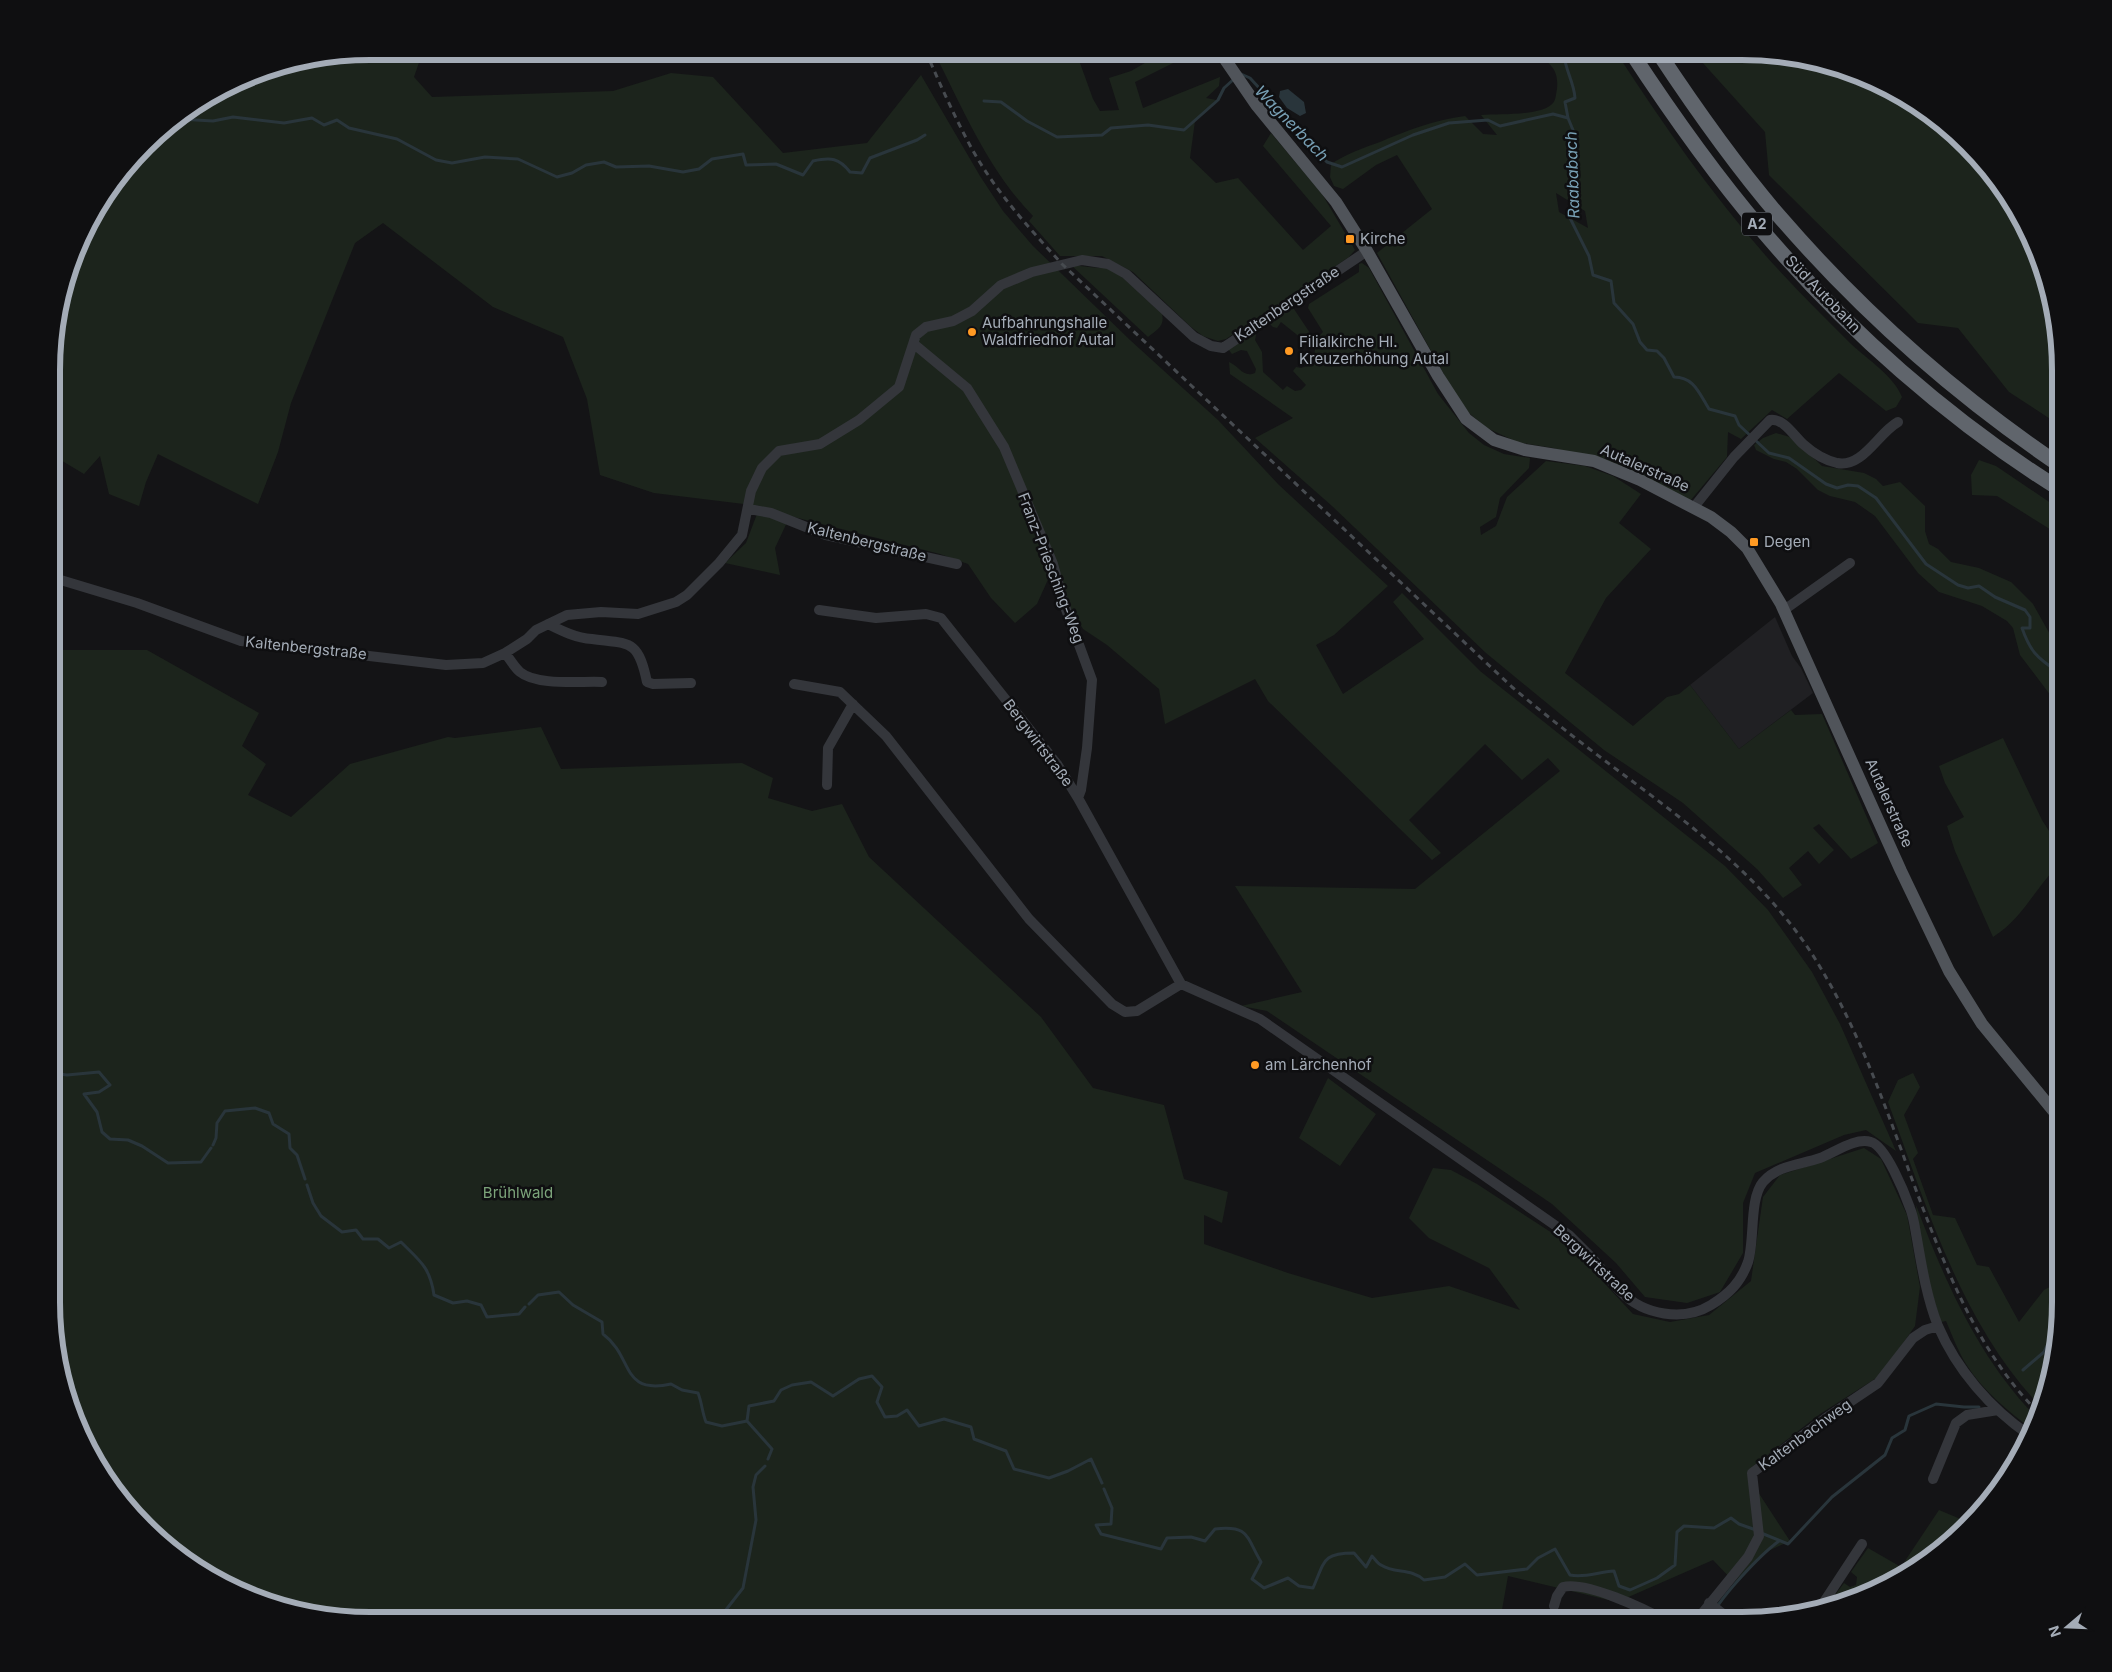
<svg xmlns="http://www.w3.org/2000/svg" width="2112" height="1672" viewBox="0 0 2112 1672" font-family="Inter,sans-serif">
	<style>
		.built { fill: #202023 }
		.green { fill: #1c241c; fill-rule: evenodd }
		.water { fill: #29353b }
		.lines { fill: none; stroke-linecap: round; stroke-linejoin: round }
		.stream { stroke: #29353b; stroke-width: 3 }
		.minor { stroke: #34363b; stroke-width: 10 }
		.major { stroke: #50545a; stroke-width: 12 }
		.highway { stroke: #60656c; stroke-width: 15 }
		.rail { stroke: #474b50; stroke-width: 3; stroke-dasharray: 6 5; stroke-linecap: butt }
		.poi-dot { fill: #ff9a23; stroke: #0f0f11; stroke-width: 2 }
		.labels { text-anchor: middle; stroke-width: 5; stroke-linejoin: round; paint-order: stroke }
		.shield { fill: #0f0f11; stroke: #777d85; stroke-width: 1 }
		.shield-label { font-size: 14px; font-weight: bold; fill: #a4acb7 }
		.poi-label { font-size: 15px; fill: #a4acb7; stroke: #0f0f11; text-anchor: start }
		.street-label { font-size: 15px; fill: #a4acb7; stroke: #0f0f11 }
		.park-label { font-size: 15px; fill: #7ca47a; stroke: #0f0f11 }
		.water-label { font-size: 16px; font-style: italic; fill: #78a0b5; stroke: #0f0f11 }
		.rim { fill: none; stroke: #a4acb7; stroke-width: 6 }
	</style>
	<rect width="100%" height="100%" fill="#141416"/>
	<path class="built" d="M1775 617 1792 656 1801 668 1813 693 1739 749 1690 685Z"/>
	<path class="green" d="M370 51H423L414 77 432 97 613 91 671 73 713 77 783 153 867 143 921 75 980 176 1003 211 1033 246 1130 340 1218 420 1279 485 1388 586 1334 635 1316 645 1343 694 1424 639 1393 602 1402 593 1480 671 1725 866 1768 910 1812 972 1840 1024 1896 1151 1866 1130 1844 1135 1755 1173 1743 1203V1253L1720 1292 1687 1303 1645 1297 1616 1263 1552 1204 1267 1011 1241 1006 1302 992 1235 886 1415 889 1560 771 1548 758 1522 780 1485 744 1409 820 1441 853 1432 860 1268 701 1255 679 1165 724 1159 689 1107 645 1083 629 1050 575 1037 604 1015 623 991 598 968 564 940 554 790 516 775 548 780 575 725 563 746 543 760 506 654 493 600 475 587 399 563 337 493 307 383 223 355 243 291 403 278 452 258 504 158 454 146 482 139 506 109 494 100 456 84 474 54 456V328L94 211 160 130 268 68Z
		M934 52H1076L1093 99 1100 111 1119 110 1109 78 1131 71 1157 56V52H1195L1135 82 1143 108 1220 77 1219 86 1206 98 1216 100 1195 121 1190 158 1216 183 1238 178 1303 250 1331 226 1263 146 1271 133 1322 194 1355 250 1349 257 1226 339 1218 341 1203 336 1191 327 1133 272 1102 256H1060L1029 221 1033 216C988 170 963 109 934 52Z
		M1534 52H1616C1662 123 1710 192 1766 256 1793 286 1822 315 1850 343 1868 360 1893 375 1902 397L1896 407 1886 411 1839 373 1787 419 1772 410 1741 439 1728 432 1727 457 1690 501 1579 455 1553 448 1517 442 1487 428 1469 413 1452 389 1377 253 1432 209 1397 155 1376 165 1343 189 1334 186 1330 177 1331 164C1346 154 1363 148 1380 142 1408 130 1435 120 1465 116L1483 134 1497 135 1481 115C1498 114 1543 116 1553 103 1556 100 1556 93 1557 89 1559 68 1549 63 1534 52ZM1556 193 1585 211 1588 228 1559 212Z
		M1693 52H1762L1864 76 1952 131 1995 176 2036 248 2061 370V426L2009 392 1958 328 1918 323 1769 175 1765 132Z
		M1362 263 1369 268 1438 394 1469 433 1484 445 1504 454 1530 458 1529 468 1500 498 1496 517 1480 527 1481 535 1496 526 1507 497 1546 461 1585 466 1613 476 1641 494 1619 523 1651 549 1606 598 1565 673 1633 726 1667 697 1679 694 1690 685 1739 749 1791 710 1795 715 1822 714 1878 843 1851 859 1819 824 1813 828 1834 850 1819 864 1808 851 1789 868 1802 885 1783 898 1757 869 1683 803 1604 750 1486 653 1332 506 1255 438 1293 418 1230 374 1229 362C1239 366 1243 378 1255 373L1256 369 1247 351 1241 350 1232 354 1228 349 1254 332 1256 335 1255 340 1262 352 1263 372 1283 390 1287 386 1295 391 1301 390 1306 385 1293 371 1296 367 1301 368 1311 365 1314 358 1316 339 1323 332 1308 308 1309 304 1359 272V264Z
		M1071 265 1098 268 1104 267 1117 272 1162 314C1165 326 1157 330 1148 337Z
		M1292 306 1314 339 1311 346 1281 322 1277 328 1273 327 1270 324Z
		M1776 433 1793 438 1822 466 1864 473 1876 479 1883 486 1900 482 1925 506V531L1929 544 1938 549 1951 562 1979 568 2011 582 2033 604 2061 654 2060 727 2051 696 2020 655 2013 628 2007 621 1982 606 1939 592 1918 573 1875 516 1855 502 1830 496 1818 490 1797 469 1786 462 1774 459 1756 450 1754 445 1763 438Z
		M1979 460 1996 466 2061 510V536L1997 496 1972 495 1971 475Z
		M53 650H147L259 713 242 746 266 764 248 795 291 817 350 764 448 737 455 738 541 727 561 769 742 763 773 778 768 798 812 811 842 804 869 857 1041 1017 1093 1088 1164 1105 1184 1179 1228 1192 1222 1223 1204 1215V1244L1288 1273 1372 1298 1449 1286 1520 1310 1489 1268 1429 1238 1409 1218 1433 1168 1451 1170 1477 1184 1566 1242 1633 1314 1670 1322 1709 1315 1751 1281 1763 1197 1780 1175 1864 1148 1881 1159 1907 1215 1920 1287 1915 1326 1881 1375 1820 1414 1752 1467 1758 1492 1790 1541 1766 1552 1734 1582 1713 1560 1617 1602 1508 1576 1500 1621 350 1620 248 1596 160 1541 84 1443 52 1323Z
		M2003 738 2042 820 2060 848V864C2036 886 2022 920 1993 937L1955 851 1947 826 1964 817 1945 783 1939 766Z
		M1913 1073 1920 1087 1904 1115 1918 1153 1913 1159 1933 1215 1955 1218 1977 1265 1989 1267 2019 1322 2044 1290 2060 1282V1323L2040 1406C1961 1323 1927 1207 1888 1102L1898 1080Z
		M1328 1078 1376 1114 1340 1166 1299 1138Z
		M1916 1205C1945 1282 1979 1359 2038 1419L2033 1430C2009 1412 1982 1390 1966 1364 1958 1351 1952 1335 1946 1321L1941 1322C1929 1284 1918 1244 1916 1205Z
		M1939 1510 1970 1523 1936 1555 1864 1596 1829 1603 1844 1583 1850 1587 1856 1585 1857 1577 1851 1572 1868 1548 1901 1567Z"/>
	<path class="water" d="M1288 89 1304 102 1306 113 1300 116 1287 108 1279 97 1280 91Z"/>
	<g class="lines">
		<path class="stream" d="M1561 52 1564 54C1565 70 1574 82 1575 98L1565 102 1568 118 1573 130 1574 173 1570 218 1589 256 1593 275 1611 281 1614 303 1633 324 1640 342 1647 350 1657 351 1664 358 1674 377C1694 377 1699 393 1709 409L1735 416 1739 425 1769 453 1789 458 1826 484 1837 488 1848 485 1858 486 1876 498 1926 564 1958 585 1968 588 1979 586 1995 597 2025 610 2030 617V628H2022C2030 651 2037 658 2057 671L2061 691
			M1241 74 1250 78 1327 162 1342 167 1413 135 1449 123 1488 120 1500 126 1553 114 1568 118
			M984 101 1001 102 1027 121 1057 137 1102 135 1111 128 1148 125 1184 130 1218 100 1224 88 1234 79
			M179 119 213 121 233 117 284 123 312 118 324 125 337 120 349 128 397 139 436 160 452 163 485 157 518 159 557 177 572 173 586 165 604 162 616 167 649 166 683 172 699 169 712 159 743 154 746 165 776 164 803 175 813 161C831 157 839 158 850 172L862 173 870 158 917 140 925 135
			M52 1073 67 1075 99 1072 110 1085 99 1092 84 1094 97 1112 102 1132 110 1139 128 1140 142 1146 168 1163 201 1162 211 1148
			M213 1145 216 1138 217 1123 225 1111 255 1108 269 1113 273 1124 289 1134 290 1148 297 1155 305 1179
			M307 1185 313 1203 321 1216 342 1232 356 1230 363 1239H378L389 1248 401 1242C420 1261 430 1267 434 1295L453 1303 467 1301 481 1305 487 1317 519 1314 525 1307
			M529 1304 538 1295 559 1292 573 1305 602 1322 603 1334C634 1357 620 1395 671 1384L682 1390 698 1393C702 1403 702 1412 706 1422L722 1426 747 1421 749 1406 774 1401 781 1390 792 1385 811 1382 833 1396 859 1379 872 1376 882 1387 877 1402 885 1417 897 1416 907 1410 919 1426 944 1419 971 1427 974 1439 1006 1451 1014 1469 1049 1478 1068 1471 1091 1459 1102 1483
			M2023 1370 2044 1352 2060 1319
			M747 1421 772 1449 768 1459
			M1104 1489 1112 1508 1111 1524 1096 1525 1101 1534 1161 1549 1167 1538 1191 1537 1205 1541 1215 1529C1250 1525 1246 1537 1261 1562L1252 1579 1264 1588 1288 1578 1299 1586 1313 1588C1325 1561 1322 1553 1354 1553L1366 1567 1372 1556C1375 1559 1378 1564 1381 1565 1395 1574 1411 1568 1424 1580L1445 1577 1465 1564 1477 1575 1527 1569 1538 1558 1555 1549 1570 1575C1585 1578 1598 1572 1614 1571L1619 1586 1630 1590 1657 1578 1675 1565 1677 1532 1684 1526 1714 1528 1731 1518 1739 1524 1756 1530
			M1761 1533 1788 1544 1832 1497 1885 1455 1892 1438 1905 1430 1909 1416 1936 1404 1964 1407H1979
			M718 1620 743 1588 756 1520 753 1487 756 1475 765 1466
			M1709 1621C1718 1599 1760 1555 1779 1541"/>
		<path class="minor" d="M914 344 967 388 1004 447 1053 564 1064 604 1092 680 1087 748 1081 790 1078 798
			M1694 507 1734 457 1770 420C1784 418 1794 436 1803 444 1813 453 1824 460 1837 463 1863 468 1878 433 1898 422
			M749 509 771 513 826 535 957 564
			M54 578 137 603 241 641 446 665 483 663 505 653 527 639 536 630 567 615 601 612 638 614 676 602 687 595 719 563 742 535 751 491 762 468 779 451 820 444 859 420 899 387 916 335 926 327 953 321 972 311 1001 285 1032 272 1082 260 1108 264 1126 274 1194 337 1211 346 1223 348 1367 251
			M819 610 876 618 926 614 941 618 1057 764 1078 798 1181 984 1260 1019 1569 1235C1577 1243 1585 1251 1593 1259 1603 1270 1611 1282 1621 1292 1644 1315 1683 1322 1711 1305 1729 1294 1741 1282 1748 1262 1755 1240 1749 1199 1763 1182 1778 1165 1800 1165 1820 1158 1834 1153 1855 1137 1871 1142 1886 1146 1905 1194 1910 1208 1914 1218 1915 1229 1917 1239 1922 1268 1927 1298 1938 1326 1957 1370 1990 1408 2029 1435
			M1784 610 1850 563
			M548 624C562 631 576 638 592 639 630 644 638 639 647 682L653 684 691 683
			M505 653C510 659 514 667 520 672 537 686 580 681 602 682
			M794 684 840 692 886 736 1029 919 1112 1004 1125 1012 1137 1011 1181 984
			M827 785 828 748 853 704
			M1933 1479 1956 1423 1967 1415 1998 1410
			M1709 1603 1732 1621
			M1822 1605 1862 1544
			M1554 1606 1557 1596 1563 1587C1586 1581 1645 1609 1666 1621
			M1696 1621 1748 1557 1759 1536 1752 1473 1826 1418 1878 1383 1913 1338 1925 1330 1938 1326"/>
		<path class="major" d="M1220 52 1257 106 1336 202 1367 251 1438 376 1466 419 1494 440 1525 450 1594 461 1640 480 1711 517 1731 532 1747 548 1781 604 1901 871 1949 971 1982 1024 2060 1119"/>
		<path class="highway" d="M1631 52C1671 113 1714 174 1761 229 1846 329 1950 421 2061 490
			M1658 52C1695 108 1735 165 1779 216 1861 311 1957 396 2061 466"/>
		<path class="rail" d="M926 52C940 84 955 118 972 149 996 192 1029 228 1062 264L1512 687C1550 719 1589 749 1628 778 1703 834 1776 890 1823 972 1873 1056 1900 1154 1937 1244 1961 1304 1992 1367 2039 1413"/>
	</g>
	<g class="poi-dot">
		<rect x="1345" y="234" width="10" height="10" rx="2.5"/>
		<circle cx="972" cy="332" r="5"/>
		<circle cx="1289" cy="351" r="5"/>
		<rect x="1749" y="537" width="10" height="10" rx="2.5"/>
		<circle cx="1255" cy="1065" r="5"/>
	</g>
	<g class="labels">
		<rect class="shield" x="1742" y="212.5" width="30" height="23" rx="4"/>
		<g class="shield-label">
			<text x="1757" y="229">A2</text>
		</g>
		<g class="poi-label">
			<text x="1360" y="244">Kirche</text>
			<text x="982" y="328">Aufbahrungshalle<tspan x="982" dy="17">Waldfriedhof Autal</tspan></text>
			<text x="1299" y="347">Filialkirche Hl.<tspan x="1299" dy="17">Kreuzerhöhung Autal</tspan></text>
			<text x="1764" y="547">Degen</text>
			<text x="1265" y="1070">am Lärchenhof</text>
		</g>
		<g class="street-label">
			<text transform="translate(1823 294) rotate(46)" y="5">Süd Autobahn</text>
			<text transform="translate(1287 304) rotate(-34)" y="5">Kaltenbergstraße</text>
			<text transform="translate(1645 468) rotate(24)" y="5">Autalerstraße</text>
			<text transform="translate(867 542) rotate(14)" y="5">Kaltenbergstraße</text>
			<text transform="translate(1051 568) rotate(69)" y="5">Franz-Priesching-Weg</text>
			<text transform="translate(306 648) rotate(6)" y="5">Kaltenbergstraße</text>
			<text transform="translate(1038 743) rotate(53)" y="5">Bergwirtstraße</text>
			<text transform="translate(1889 803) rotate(66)" y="5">Autalerstraße</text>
			<text transform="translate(1594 1263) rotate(43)" y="5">Bergwirtstraße</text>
			<text transform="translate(1805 1435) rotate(-36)" y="5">Kaltenbachweg</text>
		</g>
		<g class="park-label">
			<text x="518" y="1198">Brühlwald</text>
		</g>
		<g class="water-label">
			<text transform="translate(1292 123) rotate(46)" y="6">Wagnerbach</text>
			<text transform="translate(1572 175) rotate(-92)" y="6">Raababach</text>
		</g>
	</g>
	<path d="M0 0H2112V1672H0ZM370 60H1742A310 310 0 0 1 2052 370V1302A310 310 0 0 1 1742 1612H370A310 310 0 0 1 60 1302V370A310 310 0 0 1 370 60Z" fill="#0f0f11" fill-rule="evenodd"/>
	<path class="rim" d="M370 60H1742A310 310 0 0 1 2052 370V1302A310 310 0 0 1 1742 1612H370A310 310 0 0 1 60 1302V370A310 310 0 0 1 370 60Z"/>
	<g transform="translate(2067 1627) rotate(251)" stroke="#0f0f11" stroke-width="4" paint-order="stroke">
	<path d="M0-4L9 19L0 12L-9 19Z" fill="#a4acb7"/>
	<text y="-8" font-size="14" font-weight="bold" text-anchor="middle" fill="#a4acb7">N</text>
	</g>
</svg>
